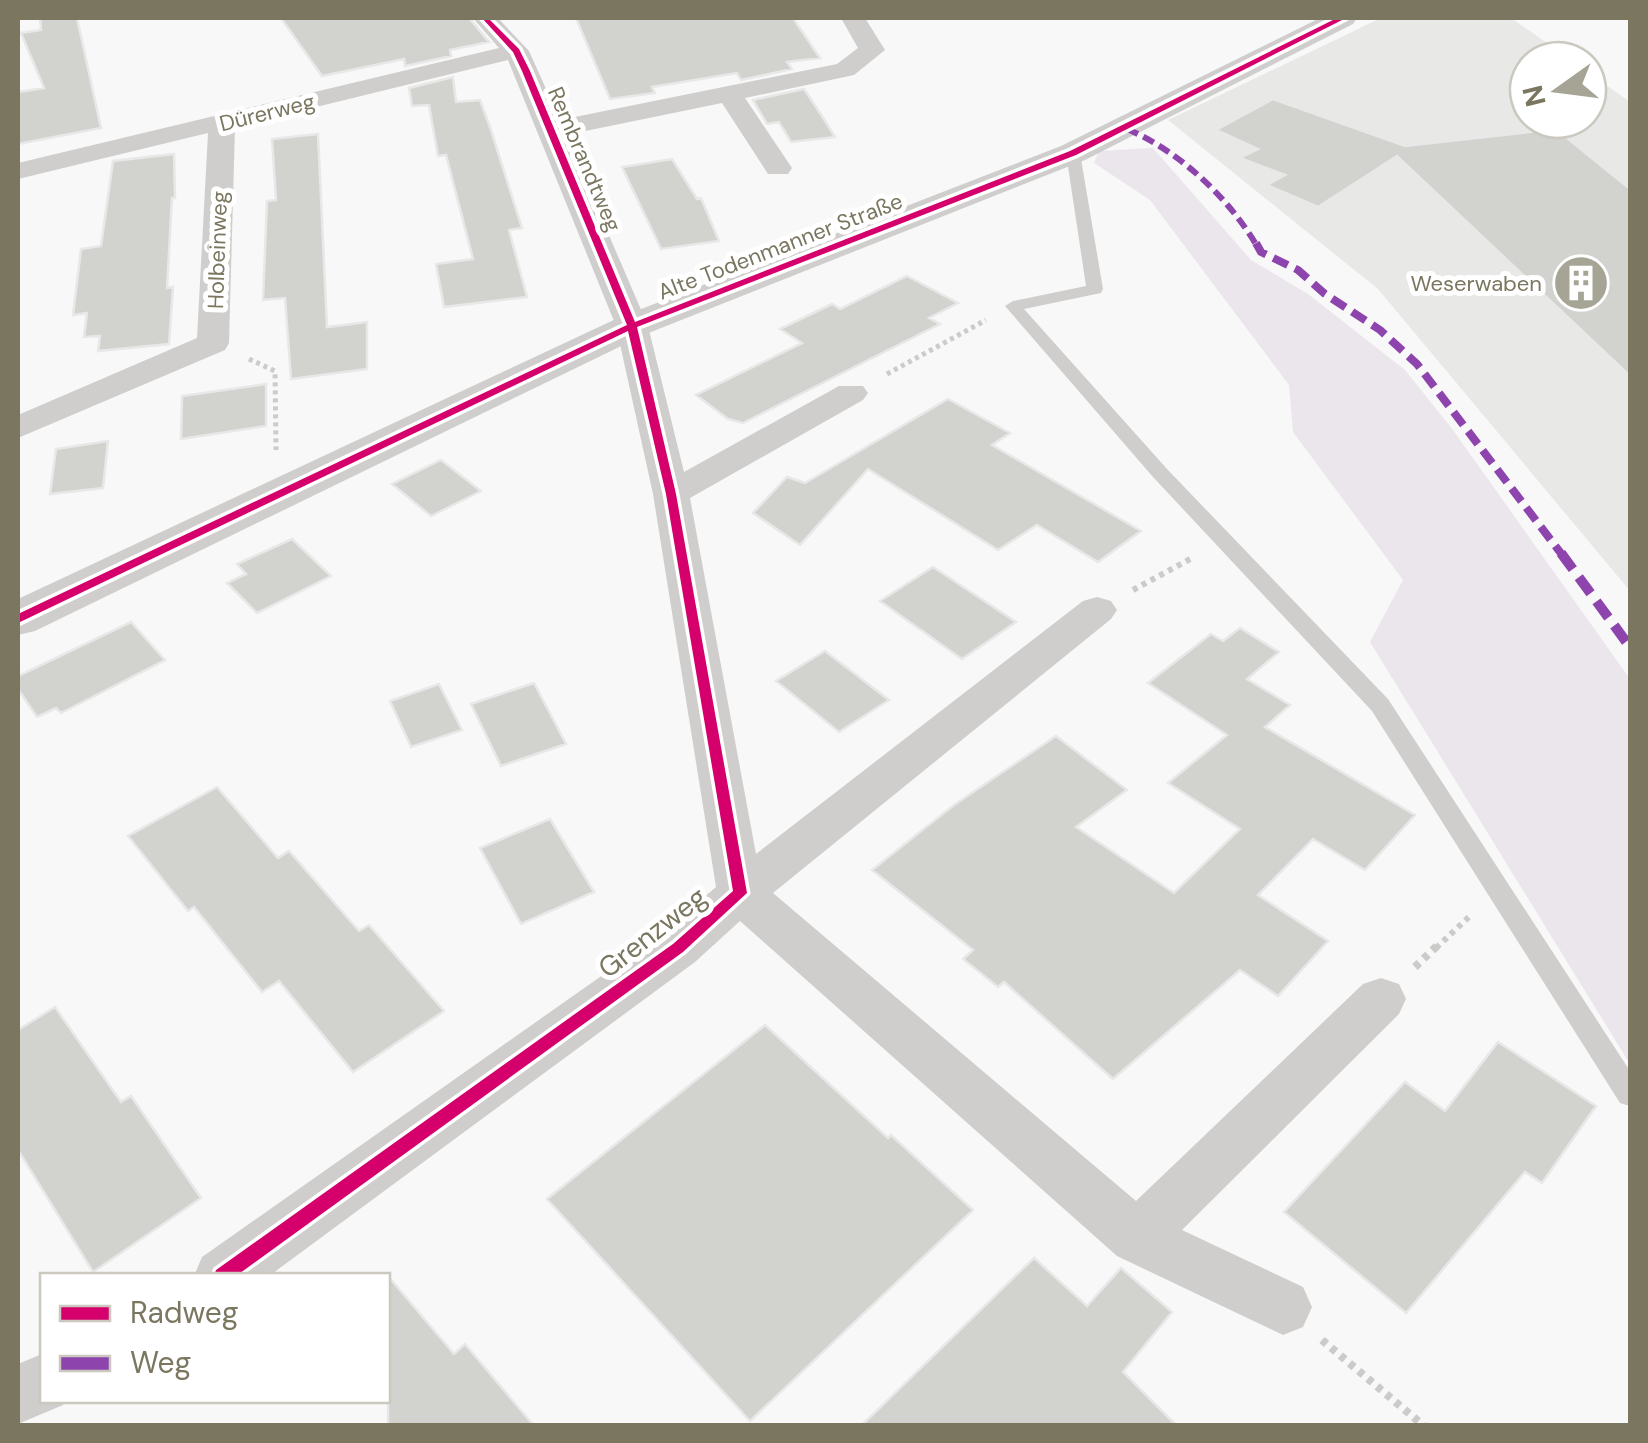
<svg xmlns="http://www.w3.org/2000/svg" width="1648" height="1443" viewBox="0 0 1648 1443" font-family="'DM Sans',sans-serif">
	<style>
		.built { fill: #e8e8e6 }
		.green { fill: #ebe6eb }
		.building { fill: #d2d2cf; stroke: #e8e8e8; stroke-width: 2.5 }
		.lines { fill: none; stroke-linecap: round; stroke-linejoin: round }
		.path-far2 { stroke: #cccbc9; stroke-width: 5; stroke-dasharray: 4 4; stroke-linecap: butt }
		.path-far1 { stroke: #cccbc9; stroke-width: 6; stroke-dasharray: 5 5; stroke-linecap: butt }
		.path { stroke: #cccbc9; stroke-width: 8; stroke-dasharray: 6 6; stroke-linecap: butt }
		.service { fill: #cfcecd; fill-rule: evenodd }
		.minor { fill: #cfcecd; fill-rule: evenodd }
		.tertiary { fill: #cfcecd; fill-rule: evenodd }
		.quiet-far2 { stroke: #8e44ad; stroke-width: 6; stroke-dasharray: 12 6; stroke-linecap: butt }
		.quiet-far1 { stroke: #8e44ad; stroke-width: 8; stroke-dasharray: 16 8; stroke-linecap: butt }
		.quiet { stroke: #8e44ad; stroke-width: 10; stroke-dasharray: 20 10; stroke-linecap: butt }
		.cycleway-casing { stroke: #fff; stroke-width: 7 }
		.cycleway { fill: #d6006c; fill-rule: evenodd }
		.labels { text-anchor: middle; stroke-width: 10; stroke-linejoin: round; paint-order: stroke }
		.far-street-label { font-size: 22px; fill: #7a7660; stroke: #fff }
		.far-poi-label { font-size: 22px; fill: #7a7660; stroke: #fff; text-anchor: end }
		.street-label { font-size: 28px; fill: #7a7660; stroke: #fff }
	</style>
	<rect width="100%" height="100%" fill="#f8f8f8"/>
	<path class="built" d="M1381 18H1511L1571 60H1528V120H1588V72L1630 102V591L1378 289 1168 120Z"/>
	<path class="green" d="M1153 148 1251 260 1308 294 1405 370 1453 430 1630 679V1064L1370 642 1403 580 1293 432 1289 385 1150 200 1094 163 1099 151Z"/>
	<path class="building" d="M40 18H77L101 128 18 144V92L44 88 21 33 41 30Z
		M281 18H469L489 42 450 50 451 56 405 66 404 59 322 76Z
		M576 18H793L820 58 787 62 792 69 741 80 737 73 652 87 655 93 610 99Z
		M453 77 456 102 480 100 491 130 522 228 509 230 527 297 444 307 436 264 473 259 446 155 438 156 429 105 412 106 409 88Z
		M804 89 822 116 835 137 791 142 779 122 767 124 753 100Z
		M1273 99 1405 146 1556 129 1630 189V376L1397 156 1318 207 1267 185 1285 175 1240 158 1258 149 1216 130Z
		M318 134 327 327 367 322V369L291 379 285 298 263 300 267 201 276 200 272 139Z
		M174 154 175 198H172L167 288 173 287 169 344 98 351 100 336 84 337 87 313 73 315 81 249 101 246 113 161Z
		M672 159 697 199 701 198 719 241 661 249 622 167Z
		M907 276 958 303 929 318 940 324 743 423 728 419 696 395 802 343 780 329 832 304 840 309Z
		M266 384V426L181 439 182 396Z
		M948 399 1010 433 992 445 1141 531 1098 562 1037 525 998 550 868 469 800 545 753 513 787 477 805 483Z
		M108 441 103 488 50 494 56 449Z
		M441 460 481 491 431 516 392 484Z
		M292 539 331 576 257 613 227 583 246 574 237 564Z
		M933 567 1016 622 962 659 880 601Z
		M131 622 165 660 61 713 56 708 37 717 18 689V676Z
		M1240 628 1279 652 1247 679 1290 705 1265 727 1415 815 1365 870 1313 839 1258 895 1328 941 1278 996 1240 970 1113 1079 1004 982 998 987 963 959 973 950 872 870 954 805 1056 736 1127 790 1076 827 1174 893 1240 829 1168 783 1227 735 1148 683 1211 634 1223 641Z
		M825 651 889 700 839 732 776 681Z
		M534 683 566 744 501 766 471 704Z
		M439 684 462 730 411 747 390 701Z
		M217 787 278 858 289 851 359 931 369 925 444 1011 353 1072 279 981 262 992 194 907 188 911 128 836Z
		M550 819 594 892 521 924 480 848Z
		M55 1007 121 1102 131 1096 201 1198 93 1272 18 1150V1030Z
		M765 1025 888 1138 891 1135 973 1210 750 1421 547 1199Z
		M1498 1042 1596 1106 1542 1183 1525 1172 1406 1313 1284 1212 1405 1082 1445 1111Z
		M1034 1258 1087 1306 1121 1268 1172 1312 1123 1372 1177 1426H861Z
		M388 1276 454 1354 465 1344 534 1426H388Z"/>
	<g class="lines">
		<path class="path-far2" d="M249 359 275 371 276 450
			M887 374 986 320"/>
		<path class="path-far1" d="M1133 590 1192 558
			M1436 948 1472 914"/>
		<path class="path" d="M1415 967 1438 945
			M1322 1340 1424 1426"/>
		<path class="service" d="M1073 149 1080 153 1103 289 1101 293 1024 309 1167 469 1388 699 1630 1071V1106L1620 1103 1372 711 1153 477 1005 306 1013 301 1086 286 1066 153Z"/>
		<path class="minor" d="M473 18H498L529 51 560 120 837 64 858 48 841 18H865L885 50 854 75 745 98 792 168 788 174H768L722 103 566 135 648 326 684 472 839 386H863L868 393 863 400 690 498 756 854 1083 601 1097 597 1111 601 1117 610 1111 619 773 893 1136 1201 1363 984 1381 978 1399 984 1406 999 1399 1014 1182 1230 1303 1287 1312 1307 1303 1327 1283 1335 1117 1256 740 921 695 962 269 1276H194L202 1257 661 934 716 887 653 494 616 326 508 60 235 127 229 343 225 350 18 438V415L197 338 208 133 18 179V163L499 48Z
			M42 1354V1400H65L63 1405 18 1424V1364Z"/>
		<path class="tertiary" d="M1320 18H1357L1353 24 1085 160 646 334 35 631 18 635V599L618 318 1061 146Z"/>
		<path class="quiet-far2" d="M1127 129C1179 151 1228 197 1257 246"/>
		<path class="quiet-far1" d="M1256 243 1261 252 1298 270 1325 294 1380 330 1417 364 1563 556"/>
		<path class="quiet" d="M1561 553 1630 647"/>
		<g class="cycleway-casing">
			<path id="cycleway" d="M482 18H488L519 49 530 71 635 322 1070 151 1337 18H1346L1076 155 637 327 676 494 747 893 683 952 236 1276H214L216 1270 673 944 733 891 666 494 628 331 18 623V614L627 325 522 71 513 52Z"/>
		</g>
		<use href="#cycleway" class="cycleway"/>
	</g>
	<defs>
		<g id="building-disc" transform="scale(2.875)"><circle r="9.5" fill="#a6a495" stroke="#fff"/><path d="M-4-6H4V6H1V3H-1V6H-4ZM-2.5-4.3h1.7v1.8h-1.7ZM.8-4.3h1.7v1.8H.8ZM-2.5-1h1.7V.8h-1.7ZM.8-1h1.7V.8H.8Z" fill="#fff"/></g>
	</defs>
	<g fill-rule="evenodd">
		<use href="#building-disc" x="1581" y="283"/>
	</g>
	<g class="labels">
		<g class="far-street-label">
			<text transform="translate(267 112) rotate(-14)" y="8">Dürerweg</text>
			<text transform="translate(585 159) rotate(67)" y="8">Rembrandtweg</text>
			<text transform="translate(780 246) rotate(-21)" y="8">Alte Todenmanner Straße</text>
			<text transform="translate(217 250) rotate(-88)" y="8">Holbeinweg</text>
		</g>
		<g class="far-poi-label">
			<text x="1542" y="291">Weserwaben</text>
		</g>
		<g class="street-label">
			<text transform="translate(652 932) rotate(-38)" y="10">Grenzweg</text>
		</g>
	</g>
	<rect width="1648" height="1443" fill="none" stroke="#7a7660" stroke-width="40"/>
	<rect x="40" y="1273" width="350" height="130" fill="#ffffff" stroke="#cac8bf" stroke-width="2.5"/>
	<rect x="60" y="1306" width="50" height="15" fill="#d6006c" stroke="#cac8bf" stroke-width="2.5"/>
	<text x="130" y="1323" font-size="30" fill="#7a7660">Radweg</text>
	<rect x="60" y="1356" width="50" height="15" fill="#8e44ad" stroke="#cac8bf" stroke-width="2.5"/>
	<text x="130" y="1373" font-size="30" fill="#7a7660">Weg</text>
	<g transform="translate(1558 90) rotate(256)"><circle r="48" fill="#ffffff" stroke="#cac8bf" stroke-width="2.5"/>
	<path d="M0-8L18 38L0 25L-18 38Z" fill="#a6a495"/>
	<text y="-15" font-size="28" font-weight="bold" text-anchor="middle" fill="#7a7660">N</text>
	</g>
</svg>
